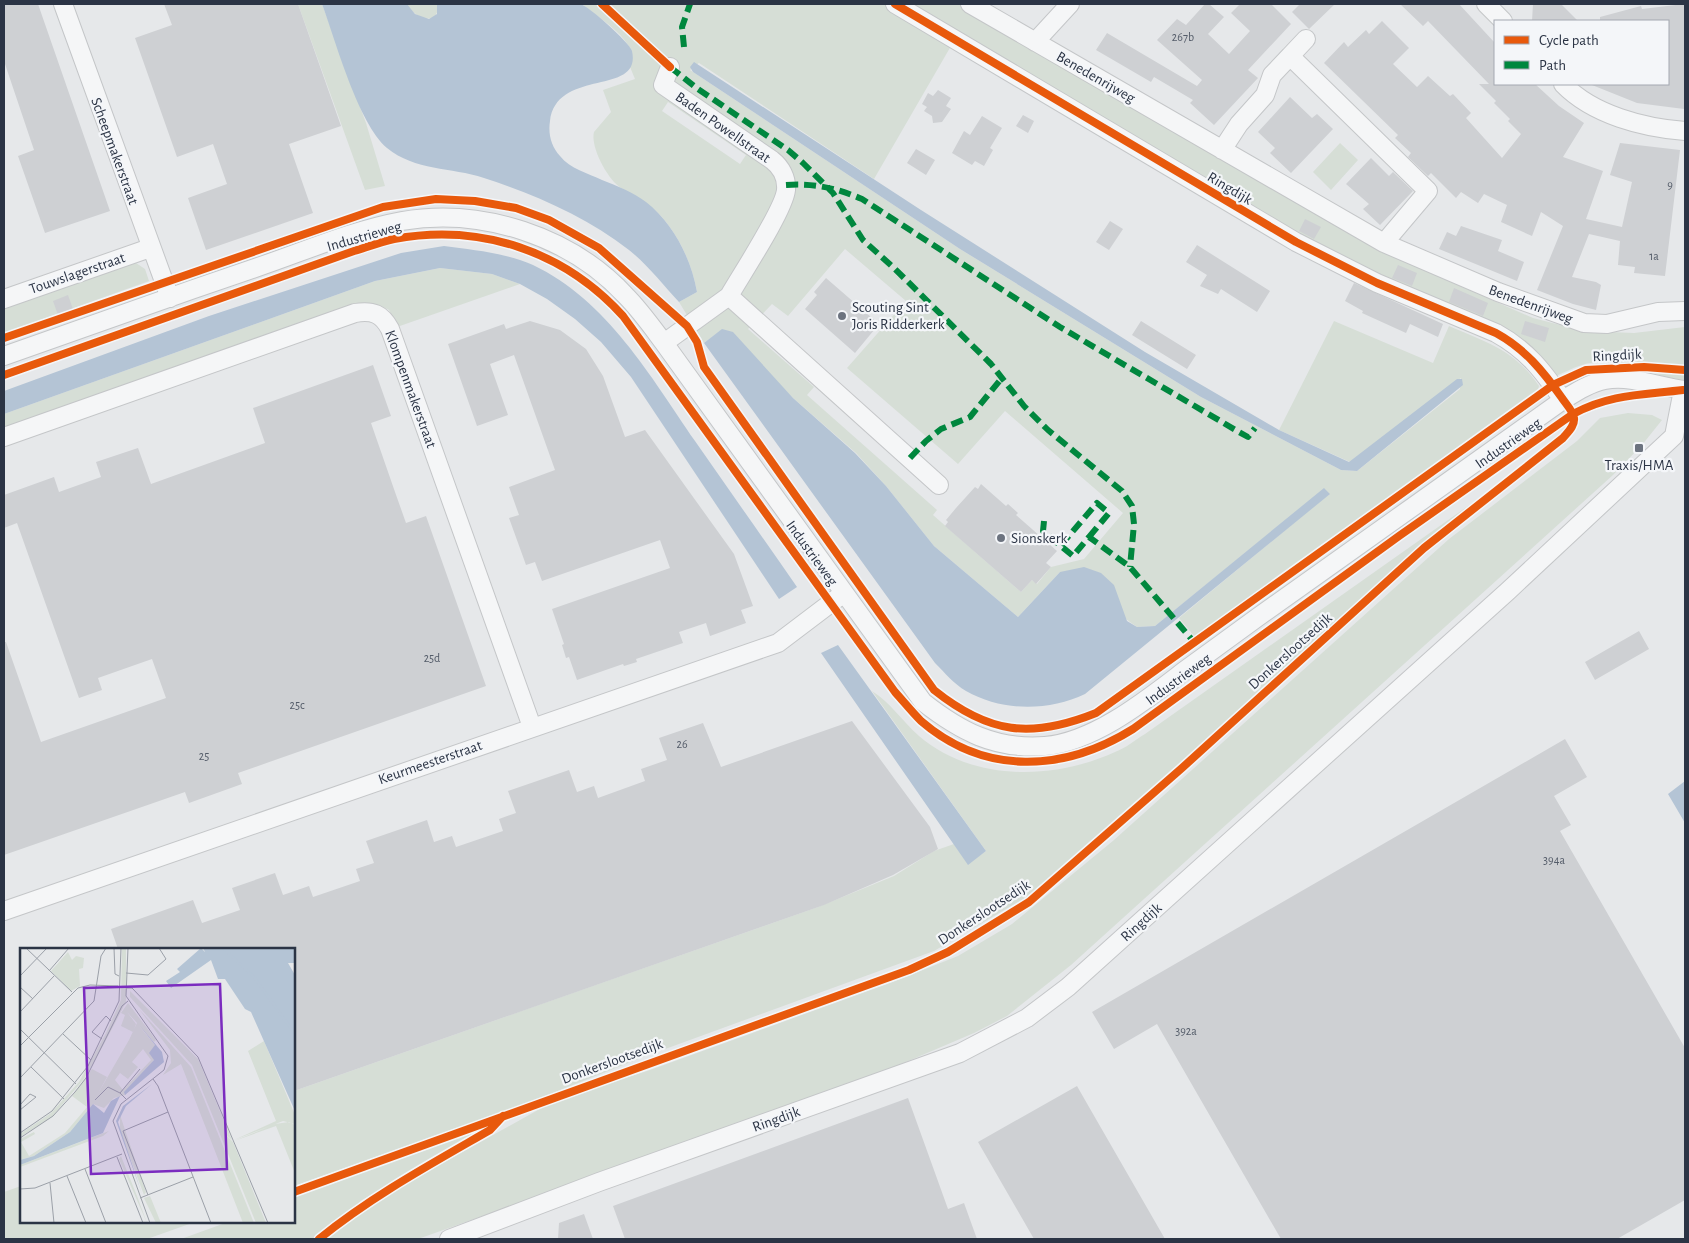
<svg xmlns="http://www.w3.org/2000/svg" width="1689" height="1243" viewBox="0 0 1689 1243" font-family="'Alegreya Sans',sans-serif">
	<style>
		.green { fill: #d6ded6; fill-rule: evenodd }
		.water { fill: #b4c4d5 }
		.building { fill: #ced0d3 }
		.lines { fill: none; stroke-linecap: round; stroke-linejoin: round }
		.minor-casing { stroke: #c4c6c8; stroke-width: 20 }
		.minor { stroke: #f5f6f7; stroke-width: 18 }
		.quiet { stroke: #00873e; stroke-width: 6; stroke-dasharray: 12 6; stroke-linecap: butt }
		.cycleway-casing { stroke: #f4f6f9; stroke-width: 11 }
		.cycleway { stroke: #e8590c; stroke-width: 8 }
		.poi-dot { fill: #6c737f; stroke: #f4f6f9; stroke-width: 2 }
		.labels { text-anchor: middle; stroke-width: 4.5; stroke-linejoin: round; paint-order: stroke }
		.number-label { font-size: 12px; fill: #545c69 }
		.street-label { font-size: 15px; fill: #2b3445; stroke: #f4f6f9 }
		.poi-label { font-size: 15px; fill: #2b3445; stroke: #f4f6f9; text-anchor: start }
		.inset-river { fill: none; stroke: #b4c4d5; stroke-width: 2.5 }
		.inset-road { fill: none; stroke: #9ba0a8; stroke-width: 1 }
		.view { fill: #7b2cbf; fill-opacity: 0.15; stroke: #7b2cbf; stroke-width: 2.5 }
		.inset-edge { fill: none; stroke: #2b3445; stroke-width: 2.5 }
	</style>
	<rect width="100%" height="100%" fill="#e6e8ea"/>
	<path class="green" d="M298 4H322L366 123 385 186 365 190Z
		M407 4H437L438 10 435 17C423 22 413 14 407 4Z
		M582 4H884L951 46 874 179 699 63 690 70 960 249 1201 397 1341 470 1357 471 1460 389 1461 378 1350 462 1279 430 1334 321 1433 363 1449 326C1486 342 1515 350 1539 386L1537 394 1195 637 1179 618 1329 494 1324 489 1155 626 1137 627 1060 572 1018 617 934 546 886 486 856 453 793 398 722 330 704 343 679 302 697 292C692 264 679 235 659 214 647 202 635 196 621 188 608 180 590 147 594 132L611 112 603 90 635 79 630 67C642 42 599 19 582 4ZM668 102 746 155 740 164 662 111ZM845 249 906 301 847 368 958 464 1005 411 1123 513 1084 559 1051 567 1037 584 1032 580 1021 592 933 515 937 510 807 395 814 387 748 329 772 304 788 316Z
		M903 4H959L1093 84 1344 227 1428 272 1533 318 1572 328 1610 332 1634 333 1685 327V380C1651 377 1617 354 1582 365 1572 368 1563 373 1554 377L1451 308 1332 253Z
		M1340 143 1358 160 1331 190 1313 172Z
		M136 263 145 269 149 281 4 333V308Z
		M440 268 492 274 520 284 397 327 389 310 379 305H368L4 431V414L375 281Z
		M1628 413 1652 415 1662 420 1642 445 1613 475 1071 965 1007 1016 974 1033 852 1085 418 1239H326L373 1202 554 1101 650 1070 890 983 958 956 1012 924 1114 840 1449 539 1577 441 1600 418Z
		M1485 494 1053 876 1025 898 934 951 646 1056 530 1102 294 1186V1091L818 907 894 876 934 851 954 844 968 864 986 851 872 691C891 703 902 721 919 736 973 782 1054 780 1115 752 1126 748 1135 740 1145 734Z
		M478 1129 479 1135 362 1200 315 1239H181L228 1222H294V1197Z
		M21 1186V1222H195L147 1239H4V1192Z"/>
	<path class="water" d="M322 4H407L415 14 429 19 437 14V4C471 4 505 4 539 4 552 4 567 1 580 4 588 5 630 43 632 51 642 97 557 67 550 121 548 134 551 146 560 156 570 169 588 173 602 180 617 186 633 192 646 202 673 223 691 258 697 292L679 302C663 285 648 265 629 250 587 217 534 194 484 178 451 167 415 171 387 148 358 123 336 42 322 4Z
		M694 62 921 210 1145 352 1279 430 1349 462 1457 379H1462L1463 385 1357 471 1341 470 1201 397 960 249 693 72 690 67Z
		M444 246C474 250 506 253 533 265 607 300 651 377 695 441 729 490 763 538 797 587L779 599 631 377 601 342 575 319 547 299 520 284 492 274 440 268 375 281 4 414V391L209 316 401 253Z
		M722 329 733 332 793 398 855 453 886 486 934 546 1018 617 1060 572 1084 567 1101 573 1114 585 1127 621 1137 627 1155 626 1324 488 1330 494 1085 694C1049 711 1003 712 966 691 954 684 945 673 935 663L704 343Z
		M838 645 986 851 968 865 821 653Z
		M1685 781V823L1668 794Z"/>
	<path class="building" d="M4 4H38L110 211 45 233 18 156 34 150 4 61Z
		M164 4H298L341 126 289 144 313 213 206 250 188 198 227 184 213 144 177 157 135 38 172 25Z
		M1205 4H1209L1224 17 1208 34 1229 54 1250 31 1231 13 1240 4H1271L1291 24 1248 70 1258 78 1214 125 1190 103 1193 100 1154 77 1151 82 1096 50 1107 33 1197 86 1202 80 1157 40 1177 19 1186 25Z
		M1300 4H1335L1309 29 1292 12Z
		M1400 4H1459L1495 43V84H1535L1559 106 1584 123 1563 157 1603 171 1586 219 1622 227 1632 182 1610 175 1620 143 1680 150 1665 276 1634 273 1635 267 1618 265 1620 241 1589 234 1572 277 1596 282 1601 285 1596 310 1573 304 1537 290 1563 226 1541 212 1532 236 1501 222 1507 205 1484 194 1478 203 1461 192 1456 198 1431 173 1428 176 1408 157 1411 153 1395 138 1398 135 1324 63 1344 42 1348 47 1366 30 1369 34 1382 21 1409 48 1393 64 1417 87 1428 76 1450 96 1453 94 1471 113 1466 118 1502 158 1521 134 1508 121 1510 119 1494 103 1496 101 1479 84H1489L1428 21 1423 26Z
		M1533 4H1561L1578 21H1532Z
		M1684 4V109L1637 103 1592 85 1668 84V21H1600V17L1641 6 1642 9Z
		M938 90 951 98 946 106 951 109 942 122 933 123 932 116 924 111 927 107 922 104 928 93 933 96Z
		M1290 97 1312 118 1317 114 1333 129 1291 173 1270 153 1275 148 1258 132Z
		M1023 115 1034 121 1028 133 1016 126Z
		M982 116 1002 128 990 148 993 150 984 166 975 161 972 165 952 153 964 131 970 135Z
		M916 149 935 160 926 175 907 163Z
		M1371 158 1389 176 1393 172 1413 191 1380 225 1363 209 1369 204 1346 184Z
		M1305 219 1321 227 1314 239 1299 231Z
		M1110 221 1123 229 1109 250 1096 242Z
		M1461 226 1502 240 1498 251 1524 262 1517 281 1439 249 1447 232 1456 236Z
		M1197 245 1270 291 1257 312 1221 289 1218 294 1200 286 1207 275 1186 262Z
		M1398 265 1417 273 1412 286 1392 278Z
		M826 278 879 324 855 353 805 309 817 295 814 292Z
		M1354 283 1443 324 1438 337 1410 324 1406 333 1362 313 1363 311 1345 301Z
		M1454 288 1488 303 1483 316 1449 302Z
		M68 295 73 309 58 315 53 301Z
		M530 321 560 330 586 349 603 376 625 437 645 430 734 554 753 606 741 610 746 623 710 636 706 623 679 632 683 643 636 659 637 662 624 666 623 664 577 680 569 657 566 658 562 645 564 644 552 609 670 568 660 540 542 581 535 562 526 565 509 518 519 515 509 487 555 470 514 355 490 364 508 415 477 426 448 344 504 324 506 329Z
		M1141 321 1196 355 1187 369 1132 335Z
		M1525 321 1549 328 1545 342 1521 334Z
		M373 365 391 416 371 423 395 492 406 523 426 516 486 686 238 773 242 784 189 803 185 792 4 855V642H6L41 742 166 698 152 659 98 678 102 690 79 698 17 523 4 528V495L54 477 59 492 101 477 96 462 138 448 151 484 265 443 253 408Z
		M981 484 1006 506 1008 504 1018 513 1016 515 1057 551 1046 563 1051 567 1036 584 1032 580 1021 592 945 526 948 522 946 520 956 508 975 487 978 489Z
		M1639 631 1649 649 1595 680 1585 662Z
		M852 721 930 827 938 849 893 875 824 905 294 1091V949H118L111 929 193 900 202 923 240 910 232 888 275 873 283 895 309 886 313 897 360 881 356 869 374 863 366 841 427 820 434 842 452 836 456 847 503 831 499 819 516 813 508 791 569 770 577 792 594 786 598 798 645 781 641 769 667 760 659 738 703 723 721 767Z
		M1565 739 1587 777 1554 796 1571 825 1560 831 1685 1048V1200L1617 1239H1281L1157 1024 1114 1049 1092 1012Z
		M1077 1086 1089 1107 1165 1239H1034L978 1142Z
		M908 1098 948 1209 964 1203 977 1239H625L613 1206Z
		M584 1214 593 1239H558L559 1223Z"/>
	<g class="lines">
		<g class="minor-casing">
			<path id="minor" d="M63 4 170 298
				M895 4 1296 242 1377 283 1496 333C1527 350 1543 371 1563 400
				M970 4 1384 243 1498 292 1584 323 1607 324 1658 312 1685 311
				M1486 4 1503 21
				M1035 42 1070 4
				M1290 56 1306 39
				M670 67 663 85 772 160C781 167 787 178 786 190 784 210 741 275 729 296
				M1563 84C1593 115 1644 128 1685 131
				M1222 150 1239 124 1265 95 1272 75 1290 56 1428 191 1384 243
				M4 299 150 248
				M664 343 729 296 939 485
				M4 356C88 326 173 296 258 267 305 251 353 230 402 221 481 207 571 236 626 296 640 310 652 327 664 343L923 702C960 731 995 750 1045 746 1094 742 1146 700 1184 671 1209 653 1233 635 1258 617 1360 545 1461 472 1563 400 1576 392 1590 383 1605 380 1630 375 1660 387 1685 390
				M4 437 355 313C373 310 382 314 390 329L532 727
				M4 911 778 643 844 593
				M449 1239 599 1182 960 1053 1027 1018 1068 987 1508 591 1674 436 1683 390"/>
		</g>
		<use href="#minor" class="minor"/>
		<path class="quiet" d="M684 47 682 27 690 4
			M670 67 698 89 788 150 803 163 833 193 863 240 893 267 991 364 1024 406 1048 430 1122 491 1132 506 1134 524 1130 567
			M786 185C814 183 836 188 862 199L1060 327 1239 432 1248 437 1255 428
			M910 458 926 441 941 429 970 417 1001 379
			M1044 521 1043 531 1073 556 1089 537 1130 567 1194 642
			M1061 545 1097 503 1109 513 1089 537"/>
		<g class="cycleway-casing">
			<path id="cycleway" d="M602 4 670 67
				M4 338 383 207 436 199 475 201 516 208 549 220 599 248 687 326 697 342 704 367 934 690C989 734 1031 739 1096 713L1553 385 1586 370 1644 367 1685 370
				M4 375 354 251C367 247 381 242 394 239 481 223 564 251 623 316L895 692C904 702 912 712 921 721 985 776 1064 772 1133 729L1399 536 1573 414C1610 394 1642 395 1683 390
				M294 1192 909 970 948 952 1029 902 1182 768 1424 548 1563 438C1568 432 1575 426 1574 418 1573 411 1566 404 1562 398 1543 371 1525 349 1496 333L1377 283 1296 242 895 4
				M319 1239C372 1196 431 1164 490 1130L503 1116"/>
		</g>
		<use href="#cycleway" class="cycleway"/>
	</g>
	<g class="poi-dot">
		<circle cx="842" cy="316" r="5"/>
		<rect x="1634" y="443" width="10" height="10" rx="2.5"/>
		<circle cx="1001" cy="538" r="5"/>
	</g>
	<g class="labels">
		<g class="number-label">
			<text x="1183" y="41">267b</text>
			<text x="1670" y="189">9</text>
			<text x="1654" y="260">1a</text>
			<text x="432" y="662">25d</text>
			<text x="297" y="709">25c</text>
			<text x="682" y="748">26</text>
			<text x="204" y="760">25</text>
			<text x="1554" y="864">394a</text>
			<text x="1186" y="1035">392a</text>
		</g>
		<g class="street-label">
			<text transform="translate(1096 77) rotate(30)" y="5">Benedenrijweg</text>
			<text transform="translate(723 127) rotate(35)" y="5">Baden Powellstraat</text>
			<text transform="translate(115 151) rotate(70)" y="5">Scheepmakerstraat</text>
			<text transform="translate(1230 188) rotate(31)" y="5">Ringdijk</text>
			<text transform="translate(364 236) rotate(-16)" y="5">Industrieweg</text>
			<text transform="translate(77 273) rotate(-19)" y="5">Touwslagerstraat</text>
			<text transform="translate(1531 304) rotate(20)" y="5">Benedenrijweg</text>
			<text transform="translate(1617 355) rotate(-3)" y="5">Ringdijk</text>
			<text transform="translate(411 389) rotate(70)" y="5">Klompenmakerstraat</text>
			<text transform="translate(1508 443) rotate(-35)" y="5">Industrieweg</text>
			<text transform="translate(812 553) rotate(54)" y="5">Industrieweg</text>
			<text transform="translate(1290 651) rotate(-42)" y="5">Donkerslootsedijk</text>
			<text transform="translate(1178 679) rotate(-36)" y="5">Industrieweg</text>
			<text transform="translate(430 762) rotate(-19)" y="5">Keurmeesterstraat</text>
			<text transform="translate(984 912) rotate(-33)" y="5">Donkerslootsedijk</text>
			<text transform="translate(1141 922) rotate(-42)" y="5">Ringdijk</text>
			<text transform="translate(612 1061) rotate(-20)" y="5">Donkerslootsedijk</text>
			<text transform="translate(776 1119) rotate(-20)" y="5">Ringdijk</text>
		</g>
		<g class="poi-label">
			<text x="852" y="312">Scouting Sint<tspan x="852" dy="17">Joris Ridderkerk</tspan></text>
			<text x="1639" y="470" text-anchor="middle">Traxis/HMA</text>
			<text x="1011" y="543">Sionskerk</text>
		</g>
	</g>
	<g transform="translate(20 948)">
		<rect width="275" height="275" fill="#e6e8ea"/>
		<path d="M102 0H106V54L84 96 64 131 32 169 0 189V186L31 165 59 134 86 85 101 52ZM48 4 52 12 56 8 64 10 63 20 59 21 60 38 51 43 31 23ZM110 43 178 111 212 192 204 185 213 194 246 275H236L172 117 110 49ZM108 55 136 92 134 94 119 78 135 97 134 112 105 147 94 150 84 160 73 156 50 184 14 208 0 212V191L14 184 15 186 1 194 9 208 45 185 62 165 67 159 52 148 72 121 87 129 76 149 109 92 117 75 107 64 116 76 113 84 101 78 105 67 101 65ZM123 101 131 112 103 142 95 132 100 125 108 131 118 119 112 114ZM119 61 171 119 234 275H223L161 116 143 127 151 115 150 102ZM244 93 275 167V176L263 173 214 192 256 173 228 103ZM100 167 126 244 124 247 100 183ZM269 174 275 177V225L256 178 214 193 255 176ZM89 183 83 188 0 219V217ZM101 208 117 248 127 275 99 211ZM130 248 141 275H136L124 250Z" fill="#d6ded6" fill-rule="evenodd"/>
		<path d="M181 0 185 4 183 0H275V15H268L275 27V163L231 64 225 61 205 31H198L191 12 151 40 146 33 160 24 157 21ZM120 78 142 104 144 114 105 147 104 144 134 112 129 105 135 97ZM132 136 106 158 98 174 122 246 96 173 103 158ZM100 148 83 185 0 217V212L14 208 50 184 73 156 84 165 91 153Z" fill="#b4c4d5"/>
		<path class="inset-river" d="M203 0 234 29 275 86"/>
		<path class="inset-road" d="M6 0 52 44M94 0 95 26 99 28M108 0 106 48 148 108 144 122 101 156 93 173 130 275M29 23 49 0M106 25 128 27 146 11 139 0M0 28 27 0M0 39 13 51M107 40H112L178 109 248 275M0 64 34 28M0 81 56 136M43 86 71 112M82 91 72 84 86 68 91 73M0 98 58 40 70 37 98 38M11 119 44 151M0 130 74 53 81 8 86 0M133 131 138 138 191 275M106 151 100 145 120 121M75 152 88 139 100 145M0 157 10 146 16 149 0 162M0 185 32 163 68 118 99 53 101 0M0 190 33 168 55 144 66 130 102 58 108 53M97 209 123 275M65 221 86 275M47 228 66 275M30 235 34 275M0 241 15 240 102 206M128 247 103 183 148 164M120 250 173 229"/>
		<path class="view" d="M200 36 207 221 71 226 64 40Z"/>
		<rect width="275" height="275" class="inset-edge"/>
	</g>
	<rect width="1689" height="1243" fill="none" stroke="#2b3445" stroke-width="10"/>
	<rect x="1494" y="20" width="175" height="65" fill="#f4f6f9" stroke="#a4a8b1"/>
	<rect x="1504" y="36" width="25" height="8" fill="#e8590c" stroke="#a4a8b1"/>
	<text x="1539" y="45" font-size="15" fill="#2b3445">Cycle path</text>
	<rect x="1504" y="61" width="25" height="8" fill="#00873e" stroke="#a4a8b1"/>
	<text x="1539" y="70" font-size="15" fill="#2b3445">Path</text>
</svg>
